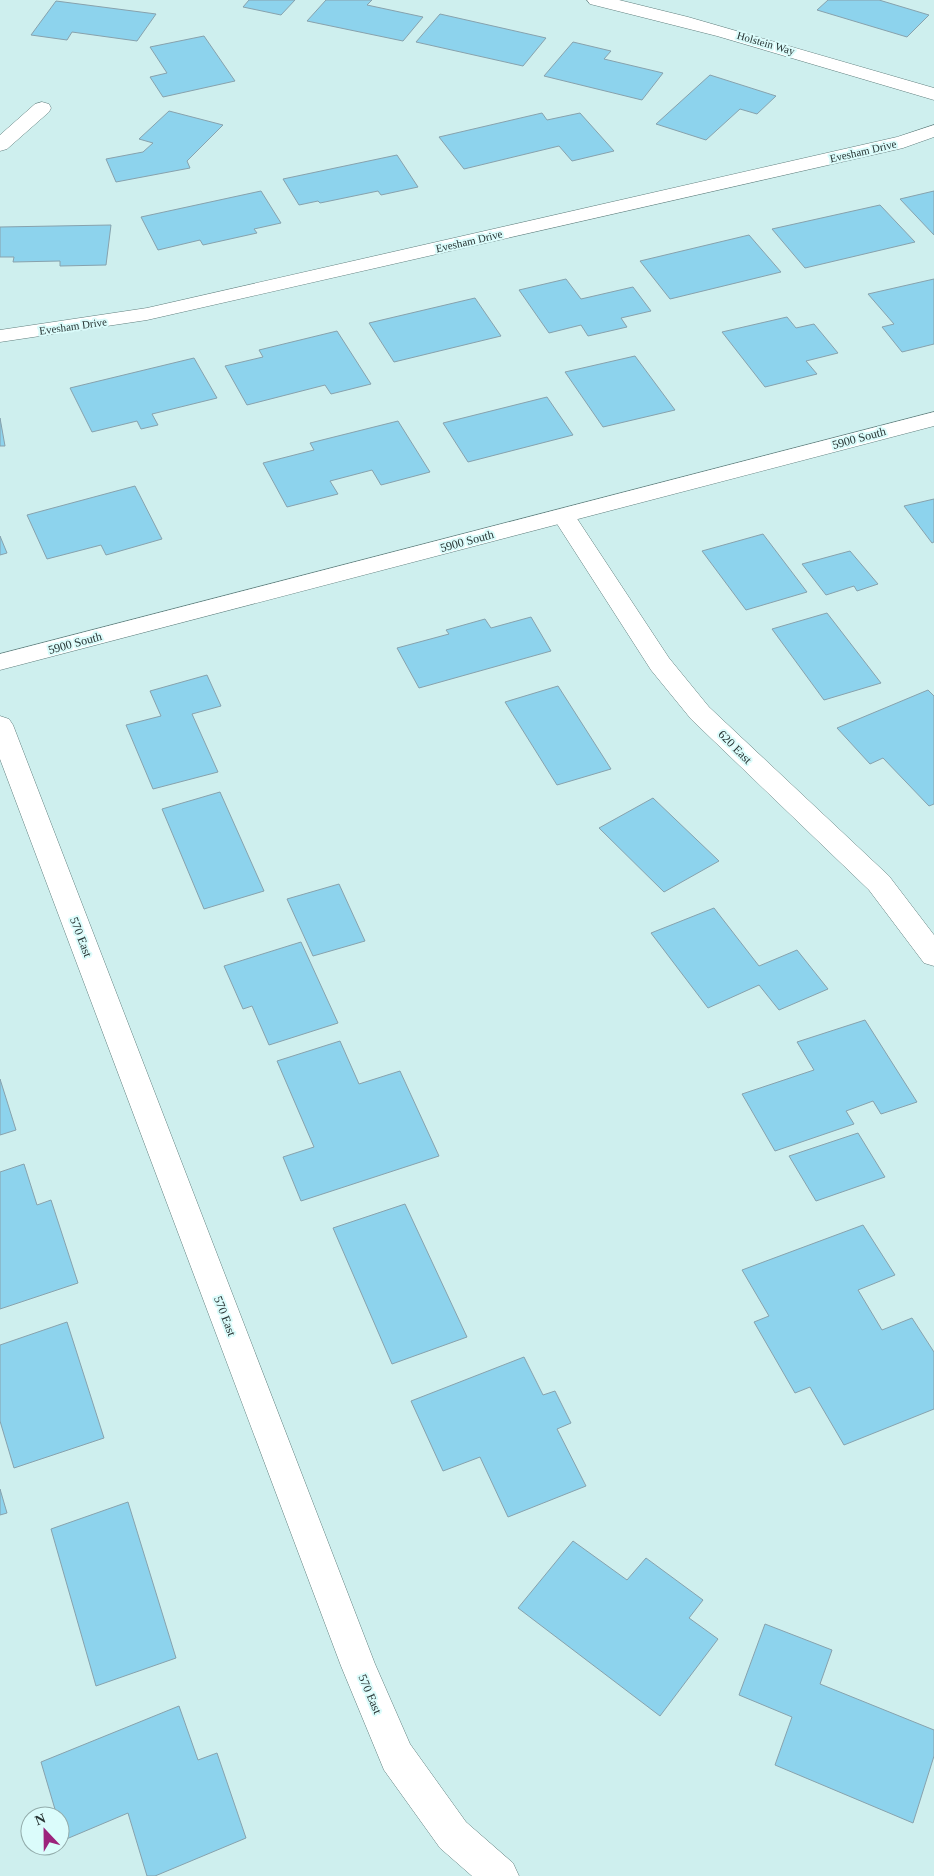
<svg xmlns="http://www.w3.org/2000/svg" width="934" height="1876" viewBox="0 0 934 1876" font-family="Georgia,serif">
	<style>
		.building { fill: #8dd3ed; stroke: #87a2ad }
		.lines { fill: none; stroke-linecap: round; stroke-linejoin: round }
		.minor-casing { stroke: #617f7e; stroke-width: 1 }
		.secondary-casing { stroke: #617f7e; stroke-width: 1 }
		.minor { fill: #fff; fill-rule: evenodd }
		.secondary { fill: #fff; fill-rule: evenodd }
		.labels { text-anchor: middle; stroke-width: 4; stroke-linejoin: round; paint-order: stroke }
		.far-street-label { font-size: 11px; fill: #273433; stroke: #dbfcfb }
		.street-label { font-size: 12px; fill: #273433; stroke: #dbfcfb }
	</style>
	<rect width="100%" height="100%" fill="#ceefee"/>
	<path class="building" d="M249 0H295L281 15 243 7Z
		M326 0H372L367 5 423 17 403 41 307 21Z
		M828 0H879L929 15 907 37 817 10Z
		M56 1 156 14 137 41 72 32 67 40 31 35Z
		M440 14 546 38 523 66 416 42Z
		M204 36 235 81 163 97 150 77 167 73 150 47Z
		M573 42 611 51 604 59 663 73 642 100 544 76Z
		M710 75 776 96 757 114 740 109 706 140 656 124Z
		M169 111 223 125 187 161 190 168 116 182 106 159 143 152 153 143 139 139Z
		M542 113 547 120 580 113 614 151 572 161 559 146 464 169 439 137Z
		M397 155 418 187 381 195 378 191 320 203 318 201 299 205 283 179Z
		M261 191 281 223 254 229 257 233 203 245 200 240 158 250 141 217Z
		M934 191V235L900 199Z
		M880 205 915 242 805 268 772 229Z
		M111 225 106 265 60 266V261L13 262 14 257H0V227Z
		M749 235 781 272 670 299 640 261Z
		M566 279 581 299 633 287 651 311 621 318 627 327 588 336 581 325 549 333 519 290Z
		M934 279V344L902 352 882 327 894 324 868 294Z
		M475 298 501 336 394 362 369 323Z
		M787 317 796 328 814 324 838 353 806 361 817 374 765 387 722 332Z
		M337 331 371 384 331 394 325 385 247 405 225 366 263 357 259 350Z
		M635 356 675 410 603 427 565 372Z
		M194 358 217 398 152 414 158 425 141 429 137 421 92 432 70 388Z
		M547 397 573 435 468 462 443 423Z
		M0 418 5 446H0Z
		M398 421 430 472 381 485 372 470 330 481 338 494 287 507 263 463 314 450 310 443Z
		M135 486 162 539 106 555 101 545 47 559 27 515Z
		M934 499V542L932 543 904 506Z
		M763 534 807 592 746 610 702 551Z
		M0 536 7 553 0 555Z
		M850 551 878 584 857 591 854 586 826 595 802 564Z
		M827 613 881 683 824 700 772 629Z
		M531 617 551 651 419 688 397 648 449 634 446 630 485 619 491 628Z
		M207 675 221 706 192 714 218 772 153 789 126 725 161 716 150 691Z
		M558 686 611 769 557 785 505 702Z
		M928 690 934 696V804L929 806 883 758 870 764 837 728Z
		M220 792 264 891 204 909 162 809Z
		M653 798 719 861 664 892 599 828Z
		M339 884 365 941 313 956 287 899Z
		M714 908 759 966 797 950 828 989 779 1010 759 985 708 1008 651 933Z
		M301 942 338 1023 269 1045 252 1006 243 1009 224 966Z
		M865 1020 917 1102 881 1114 873 1101 846 1111 854 1124 775 1151 742 1094 814 1070 797 1042Z
		M340 1041 359 1084 400 1071 439 1156 301 1201 283 1157 314 1147 277 1061Z
		M0 1079 16 1130 0 1135Z
		M858 1133 885 1177 816 1201 789 1156Z
		M24 1164 37 1205 51 1200 78 1283 0 1309V1172Z
		M405 1204 467 1337 392 1364 333 1228Z
		M863 1225 895 1275 858 1290 882 1330 912 1318 934 1352V1409L844 1445 810 1387 795 1393 754 1322 769 1316 742 1270Z
		M67 1322 104 1438 14 1468 0 1421V1345Z
		M524 1357 543 1395 555 1391 571 1423 557 1429 586 1486 508 1517 480 1457 443 1471 411 1401Z
		M0 1489 7 1513 0 1515Z
		M128 1502 176 1658 96 1686 51 1529Z
		M573 1541 627 1580 646 1558 703 1600 689 1618 718 1639 660 1716 518 1608Z
		M765 1624 832 1650 820 1684 934 1730V1756L913 1823 775 1765 792 1717 739 1695Z
		M179 1706 198 1760 217 1753 246 1838 155 1876H147L128 1813 64 1840 60 1827V1816H57L41 1762Z"/>
	<g class="lines">
		<g class="minor-casing">
			<path id="minor" d="M587 0H619L688 17 934 88V100L717 36 590 4Z
				M42 102 49 104 51 108 49 112 7 149 0 151V135L35 104Z
				M934 125V137L903 148 147 320 0 342V330L147 308 897 137Z
				M564 509 572 511 669 658 709 707 889 876 934 935V966L924 963 869 890 691 719 651 670 552 516 556 511Z
				M0 716 9 719 13 725 375 1664 410 1744 466 1822 513 1863 519 1876H472L440 1848 384 1770 341 1666 0 759Z"/>
		</g>
		<g class="secondary-casing">
			<path id="secondary" d="M934 412V426L0 670V654Z"/>
		</g>
		<use href="#minor" class="minor"/>
		<use href="#secondary" class="secondary"/>
	</g>
	<g class="labels">
		<g class="far-street-label">
			<text transform="translate(766 43) rotate(16)" y="4">Holstein Way</text>
			<text transform="translate(863 151) rotate(-13)" y="4">Evesham Drive</text>
			<text transform="translate(469 241) rotate(-13)" y="4">Evesham Drive</text>
			<text transform="translate(73 326) rotate(-8)" y="4">Evesham Drive</text>
		</g>
		<g class="street-label">
			<text transform="translate(859 438) rotate(-15)" y="4">5900 South</text>
			<text transform="translate(467 541) rotate(-15)" y="4">5900 South</text>
			<text transform="translate(75 643) rotate(-15)" y="4">5900 South</text>
			<text transform="translate(735 747) rotate(45)" y="4">620 East</text>
			<text transform="translate(81 937) rotate(69)" y="4">570 East</text>
			<text transform="translate(225 1316) rotate(69)" y="4">570 East</text>
			<text transform="translate(370 1694) rotate(67)" y="4">570 East</text>
		</g>
	</g>
	<g transform="translate(45 1831) rotate(338)"><circle r="24" fill="#dbfcfb" stroke="#93acab"/>
	<path d="M0-4L9 19L0 12L-9 19Z" fill="#9c237c"/>
	<text y="-8" font-size="14" font-weight="bold" text-anchor="middle" fill="#273433">N</text>
	</g>
</svg>
